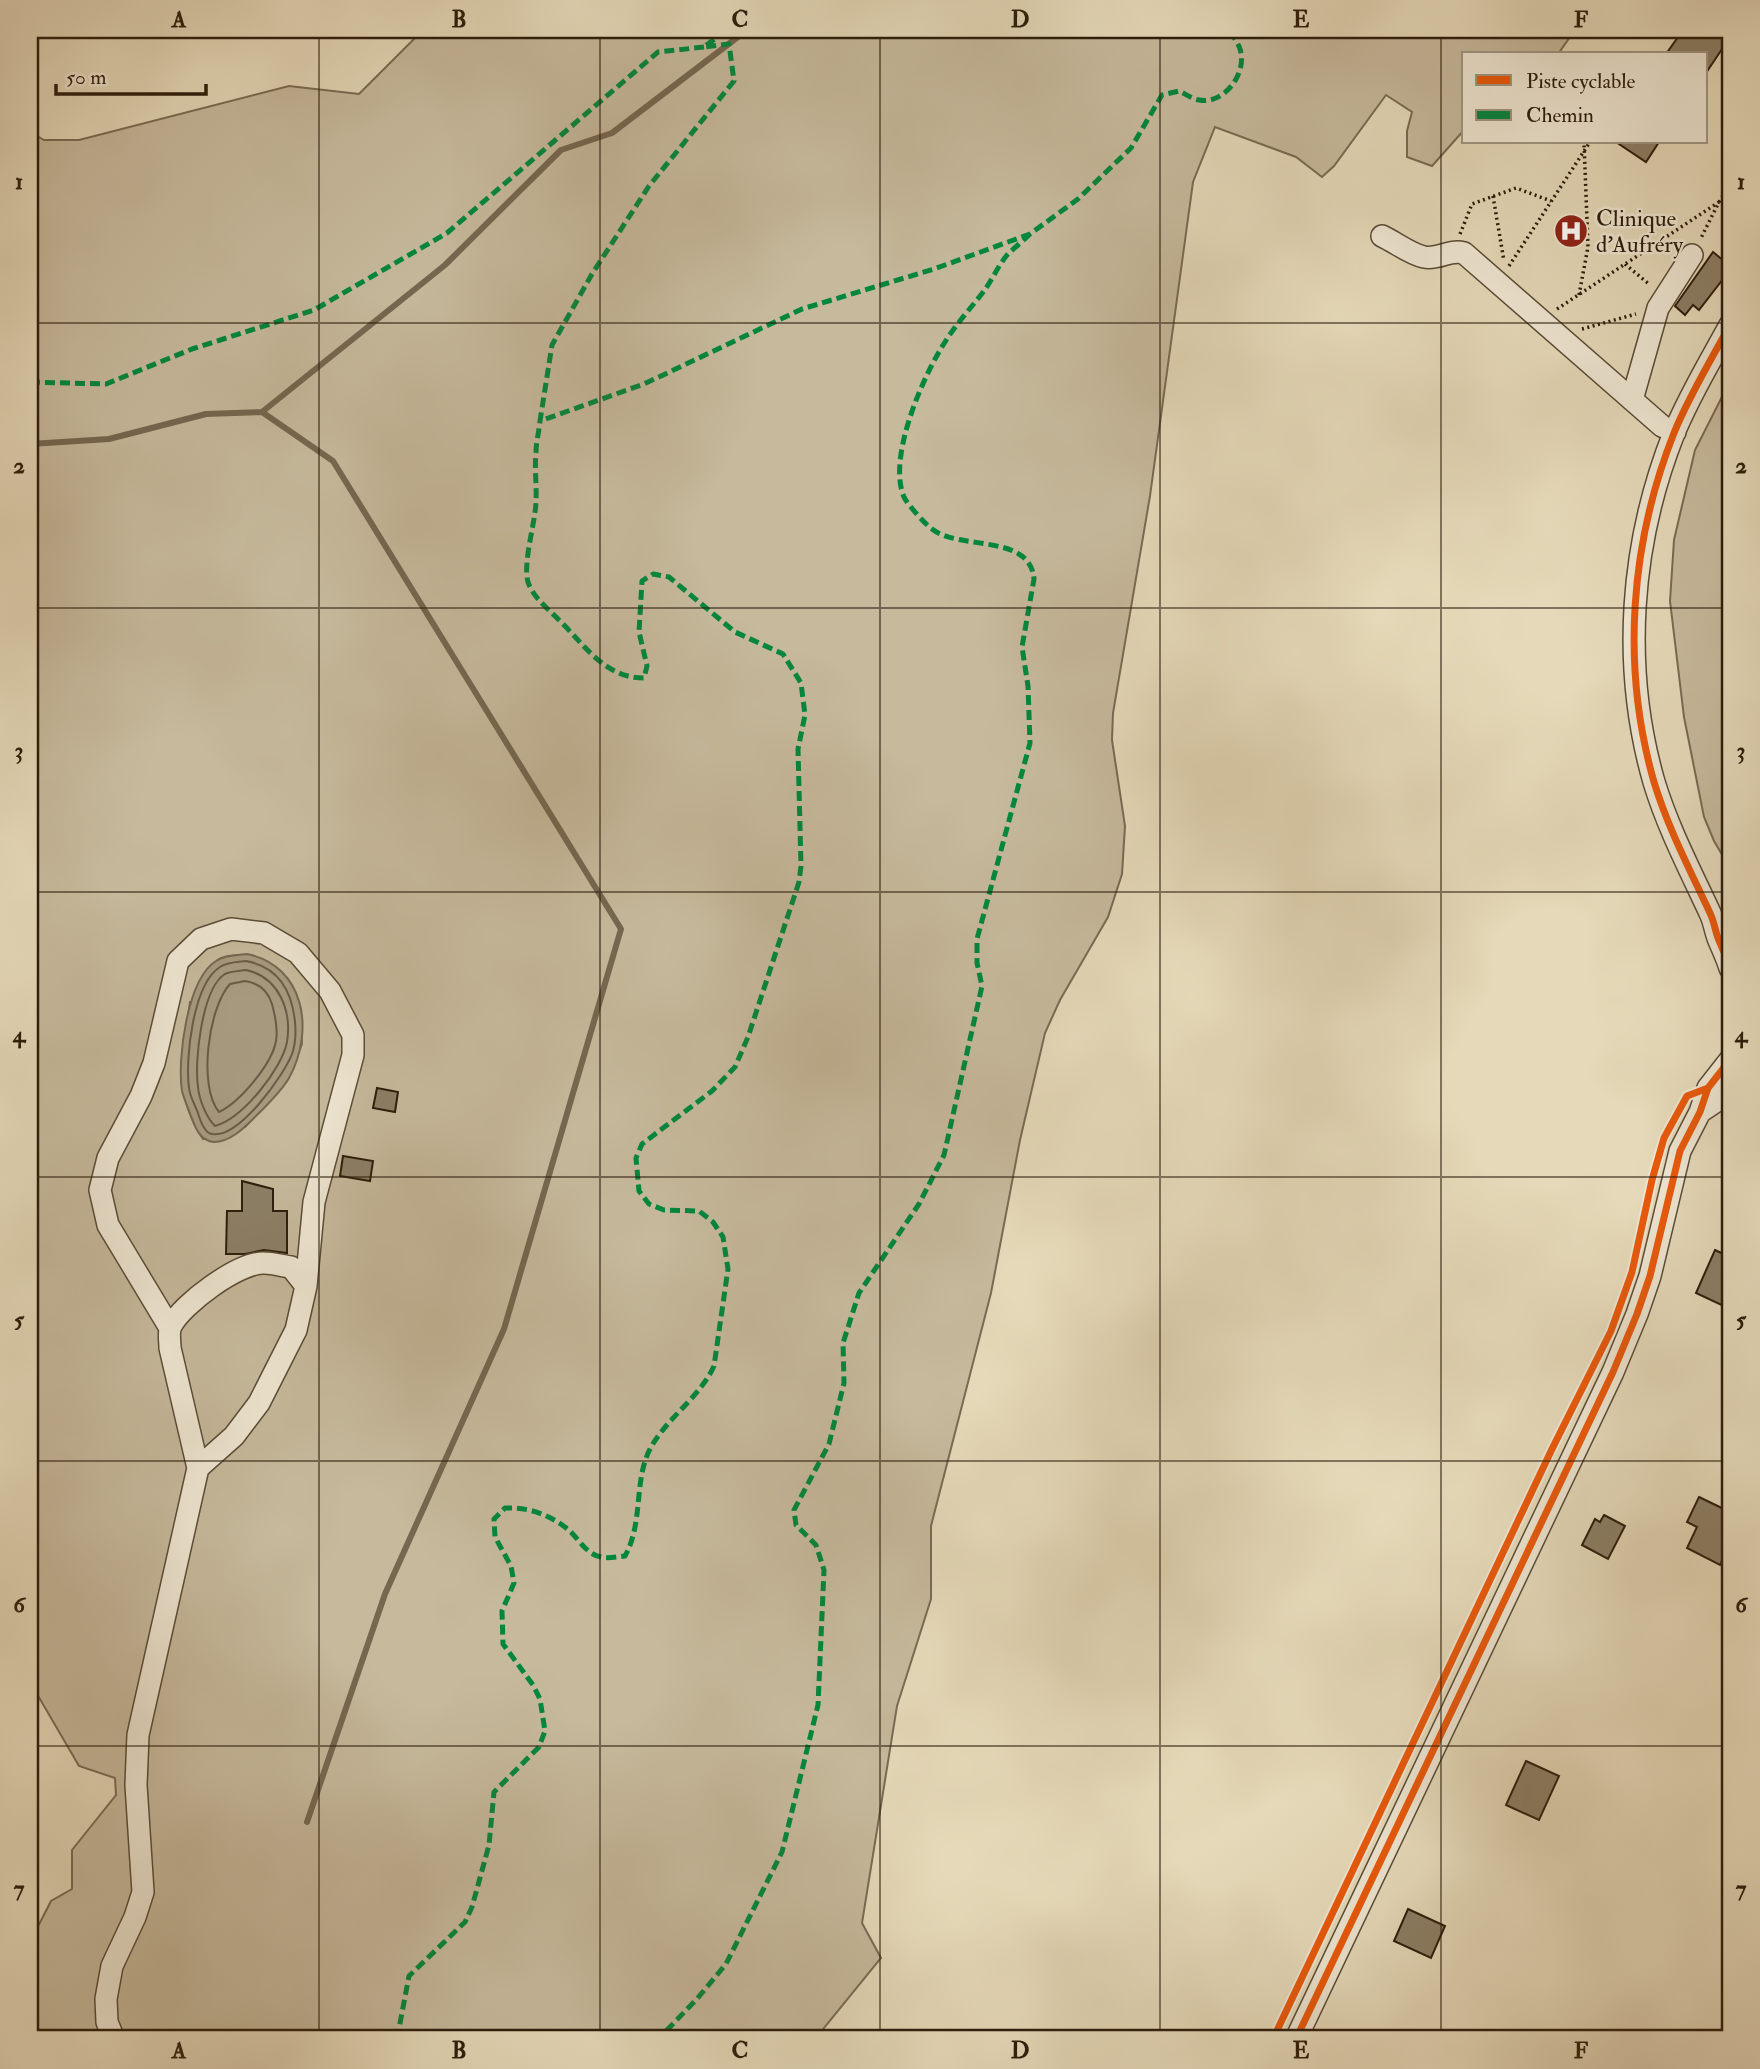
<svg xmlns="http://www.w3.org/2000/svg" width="1760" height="2069" viewBox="0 0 1760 2069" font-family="'IM FELL Double Pica',serif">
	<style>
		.green { fill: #c6b99c; stroke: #796b54; stroke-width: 2; fill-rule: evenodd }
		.water { fill: #a6997e; stroke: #756750; stroke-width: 2 }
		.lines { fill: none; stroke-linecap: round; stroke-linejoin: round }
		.shore { stroke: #695b45; stroke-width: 2 }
		.stream { stroke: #756750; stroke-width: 6 }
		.building { fill: #8c7f66; stroke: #2c1d0c; stroke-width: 2 }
		.minor-casing { stroke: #5a4c37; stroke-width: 24 }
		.path { stroke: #2c1d0c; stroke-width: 3.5; stroke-dasharray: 2 3.5; stroke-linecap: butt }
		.minor { stroke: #eee6d2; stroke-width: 21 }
		.quiet { stroke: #00873e; stroke-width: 5; stroke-dasharray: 10 5; stroke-linecap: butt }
		.cycleway-casing { stroke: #eee6d2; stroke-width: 11 }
		.cycleway { stroke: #e8590c; stroke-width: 7 }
		.grid { fill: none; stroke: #2c1d0c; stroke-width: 2; stroke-opacity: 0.55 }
		.labels { text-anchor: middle; stroke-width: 5; stroke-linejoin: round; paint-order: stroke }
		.poi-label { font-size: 23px; fill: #2c1d0c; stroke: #eee6d2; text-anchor: start }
		.neatline { fill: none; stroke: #2c1d0c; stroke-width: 2.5 }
		.grid-label { font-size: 23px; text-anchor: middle; font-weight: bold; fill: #2c1d0c }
	</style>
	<rect width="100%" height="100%" fill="#e5d9b9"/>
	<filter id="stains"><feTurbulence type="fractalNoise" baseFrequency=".00286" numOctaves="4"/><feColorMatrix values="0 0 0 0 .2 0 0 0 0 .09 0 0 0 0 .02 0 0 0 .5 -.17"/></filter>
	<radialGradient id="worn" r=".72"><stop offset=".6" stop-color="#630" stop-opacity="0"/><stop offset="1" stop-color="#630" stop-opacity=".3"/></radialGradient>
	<path class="green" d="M417 30H1560L1570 37 1558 54H1464V130L1432 166 1407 157V131L1412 112 1386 95 1334 166 1322 177 1296 157 1215 127 1193 182 1150 496 1113 713 1112 740 1125 826 1122 874 1108 917 1060 1000 1045 1033 1020 1140 991 1293 931 1526V1599L897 1706 862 1923 881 1958 815 2039H30V1942L51 1901 72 1889V1850L116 1795 115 1778 79 1766 30 1682V132L44 140H79L289 86 359 94 416 37ZM190 1002 300 1007 302 1044 288 1079 245 1127 203 1139C172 1093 183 1053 190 1002Z
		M1730 381V868L1714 841 1704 817 1684 717 1670 601 1674 540 1695 450Z"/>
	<path class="water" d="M247 954C305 966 315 1031 289 1078 281 1092 266 1106 254 1118 244 1128 230 1142 214 1142 200 1141 195 1127 191 1116 188 1108 184 1099 182 1091 177 1060 187 979 216 961 224 955 237 955 247 954Z"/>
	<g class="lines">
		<path class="shore" d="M246 961C279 967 292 991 295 1022 296 1033 296 1043 292 1054 284 1075 239 1139 212 1134 204 1133 200 1120 198 1113 195 1105 190 1097 189 1088 185 1059 193 984 220 967 227 962 238 962 246 961Z
			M246 970C279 977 292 1011 287 1042 282 1069 242 1119 215 1126 206 1117 199 1099 198 1087 194 1062 202 988 225 974 231 971 240 971 246 970Z
			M245 981C258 983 268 991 272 1004 275 1015 278 1030 276 1041 272 1064 240 1102 219 1112 198 1087 208 1008 230 984Z"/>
		<path class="stream" d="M262 412 333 461 621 929 504 1329 385 1594 307 1822
			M30 444 109 439 206 414 262 412 445 265 561 150 612 133 747 30"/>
	</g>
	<path class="building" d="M1683 30H1730V37L1706 73V54H1666Z
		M1616 142H1659L1646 162Z
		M1713 252 1730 266V270L1699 310 1693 305 1685 315 1675 306Z
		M377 1088 398 1092 395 1112 373 1108Z
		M343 1156 373 1161 370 1181 340 1176Z
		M242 1181 273 1189V1211H287V1253L264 1250 245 1254H226L227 1211H242Z
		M1715 1250 1730 1257V1309L1696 1293Z
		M1699 1497 1730 1512V1544L1720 1565 1687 1548 1697 1527 1687 1522Z
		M1604 1515 1625 1526 1608 1559 1582 1545 1595 1519 1600 1522Z
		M1526 1761 1559 1776 1539 1820 1506 1805Z
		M1408 1909 1445 1926 1431 1958 1394 1941Z"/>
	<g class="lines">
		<g class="minor-casing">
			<path id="minor" d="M1382 236C1395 242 1410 254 1424 257 1440 260 1448 249 1464 253L1662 426 1675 432
				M1730 325C1711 360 1689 396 1674 433 1630 544 1621 667 1654 782 1668 828 1690 870 1710 913 1714 921 1715 930 1718 938 1722 948 1727 958 1730 968
				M1632 400 1658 308 1692 255
				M1700 1112 1730 1092
				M170 1328 108 1225 100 1190 108 1158 141 1096 154 1063 178 961 201 939 231 929 264 933 298 953 330 991 353 1035V1055L314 1202 306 1286
				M114 2039 107 2022 106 1999 112 1966 135 1917 143 1892 136 1785 138 1735 198 1468 170 1348C170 1341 168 1332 171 1326 182 1304 239 1262 264 1263 273 1263 282 1266 291 1267L306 1286 296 1330 259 1403 234 1436 198 1468
				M1296 2039 1613 1372 1637 1314 1650 1276 1680 1151 1700 1112 1708 1088 1730 1060"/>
		</g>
		<path class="path" d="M1493 196 1504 261
			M1719 202 1730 184
			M1460 234 1472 204 1516 188 1551 201
			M1625 264 1650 285
			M1509 266 1590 142
			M1579 295 1588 247 1584 142
			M1557 309 1719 202 1701 238
			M1582 329 1636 314"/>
		<use href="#minor" class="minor"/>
		<path class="quiet" d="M726 30 704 47 729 44 734 81 649 186 592 274 552 345 540 421 644 384 802 309 934 269 1030 234 1078 199 1131 148 1162 95 1179 91C1184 93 1192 99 1199 100 1224 105 1248 73 1240 49 1238 43 1233 36 1229 30
			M30 382 106 384 192 349 314 310 447 233 658 52 704 47
			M397 2039 409 1976 465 1922 472 1907 489 1845 494 1792 539 1747 545 1731 540 1699 533 1685 503 1644 502 1611 514 1583 511 1566 495 1537 494 1519 505 1508C529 1507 551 1515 570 1531 577 1538 584 1549 593 1554 603 1560 615 1557 625 1556 644 1522 633 1480 651 1447 668 1417 700 1397 714 1366L728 1269 723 1237 713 1222 699 1211 664 1210 649 1204 639 1191 636 1158 642 1144 712 1091 735 1067 748 1037 799 882 801 866 798 749 805 715 801 683 783 654 735 632 669 577 653 574 642 581 639 632 647 666 644 678C604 678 584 644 558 619 547 608 533 597 528 582 523 566 533 529 535 512 538 493 534 473 536 453 536 442 539 432 540 421
			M654 2039 666 2031 697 1999 726 1964 782 1852 818 1705 824 1570 816 1545 796 1525 794 1510 829 1444 844 1383 843 1343 859 1293 919 1204 944 1155 982 986 977 963V939L1030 743 1028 686 1022 647 1034 579C1030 533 960 551 932 529 925 524 907 504 904 497 887 458 923 376 945 342 956 324 971 308 984 291 992 280 998 266 1007 255 1014 248 1023 241 1030 234"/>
		<g class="cycleway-casing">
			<path id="cycleway" d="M1730 325C1711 360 1689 396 1674 433 1630 544 1621 667 1654 782 1668 828 1690 870 1710 913 1714 921 1715 930 1718 938 1722 948 1727 958 1730 968
				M1273 2039 1552 1449 1611 1331 1632 1272 1652 1180 1664 1138 1687 1096 1708 1088
				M1296 2039 1613 1372 1637 1314 1650 1276 1680 1151 1700 1112 1708 1088 1730 1060"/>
		</g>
		<use href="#cycleway" class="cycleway"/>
	</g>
	<path class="grid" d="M319 30V2039M600 30V2039M880 30V2039M1160 30V2039M1441 30V2039M30 323H1730M30 608H1730M30 892H1730M30 1177H1730M30 1461H1730M30 1746H1730"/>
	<defs>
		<g id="hospital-disc" transform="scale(1.75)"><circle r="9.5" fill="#8f2418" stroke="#eee6d2"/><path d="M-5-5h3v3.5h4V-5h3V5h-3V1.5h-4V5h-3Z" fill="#fff"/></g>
	</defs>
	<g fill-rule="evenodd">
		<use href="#hospital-disc" x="1571" y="231"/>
	</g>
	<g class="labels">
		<g class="poi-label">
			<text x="1596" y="226">Clinique<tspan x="1596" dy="26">d’Aufréry</tspan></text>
		</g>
	</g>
	<rect width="1760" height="2069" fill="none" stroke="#e5d9b9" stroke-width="77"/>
	<rect x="1462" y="52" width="245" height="91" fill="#eee6d2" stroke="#a09683" stroke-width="2"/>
	<rect x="1476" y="75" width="35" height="10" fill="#e8590c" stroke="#a09683" stroke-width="2"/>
	<text x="1526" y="88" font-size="21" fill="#2c1d0c">Piste cyclable</text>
	<rect x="1476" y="110" width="35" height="10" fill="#00873e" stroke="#a09683" stroke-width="2"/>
	<text x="1526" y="122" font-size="21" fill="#2c1d0c">Chemin</text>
	<path d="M56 84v10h150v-10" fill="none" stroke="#2c1d0c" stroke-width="3.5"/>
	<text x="66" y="84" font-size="21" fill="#2c1d0c" stroke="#eee6d2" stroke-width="5" paint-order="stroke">50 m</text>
	<rect x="38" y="38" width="1684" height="1992" class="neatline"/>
	<g class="grid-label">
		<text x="179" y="27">A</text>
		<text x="459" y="27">B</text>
		<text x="740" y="27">C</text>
		<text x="1020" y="27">D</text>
		<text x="1301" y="27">E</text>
		<text x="1581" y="27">F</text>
		<text x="19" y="189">1</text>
		<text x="1741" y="189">1</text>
		<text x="19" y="473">2</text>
		<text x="1741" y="473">2</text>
		<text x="19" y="758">3</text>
		<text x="1741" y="758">3</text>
		<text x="19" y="1042">4</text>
		<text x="1741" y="1042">4</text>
		<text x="19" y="1327">5</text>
		<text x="1741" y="1327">5</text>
		<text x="19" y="1612">6</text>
		<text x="1741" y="1612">6</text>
		<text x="19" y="1896">7</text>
		<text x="1741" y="1896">7</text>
		<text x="179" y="2058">A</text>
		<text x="459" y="2058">B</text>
		<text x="740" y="2058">C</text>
		<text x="1020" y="2058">D</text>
		<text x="1301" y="2058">E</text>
		<text x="1581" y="2058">F</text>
	</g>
	<rect width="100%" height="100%" filter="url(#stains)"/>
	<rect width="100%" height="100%" fill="url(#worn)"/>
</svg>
